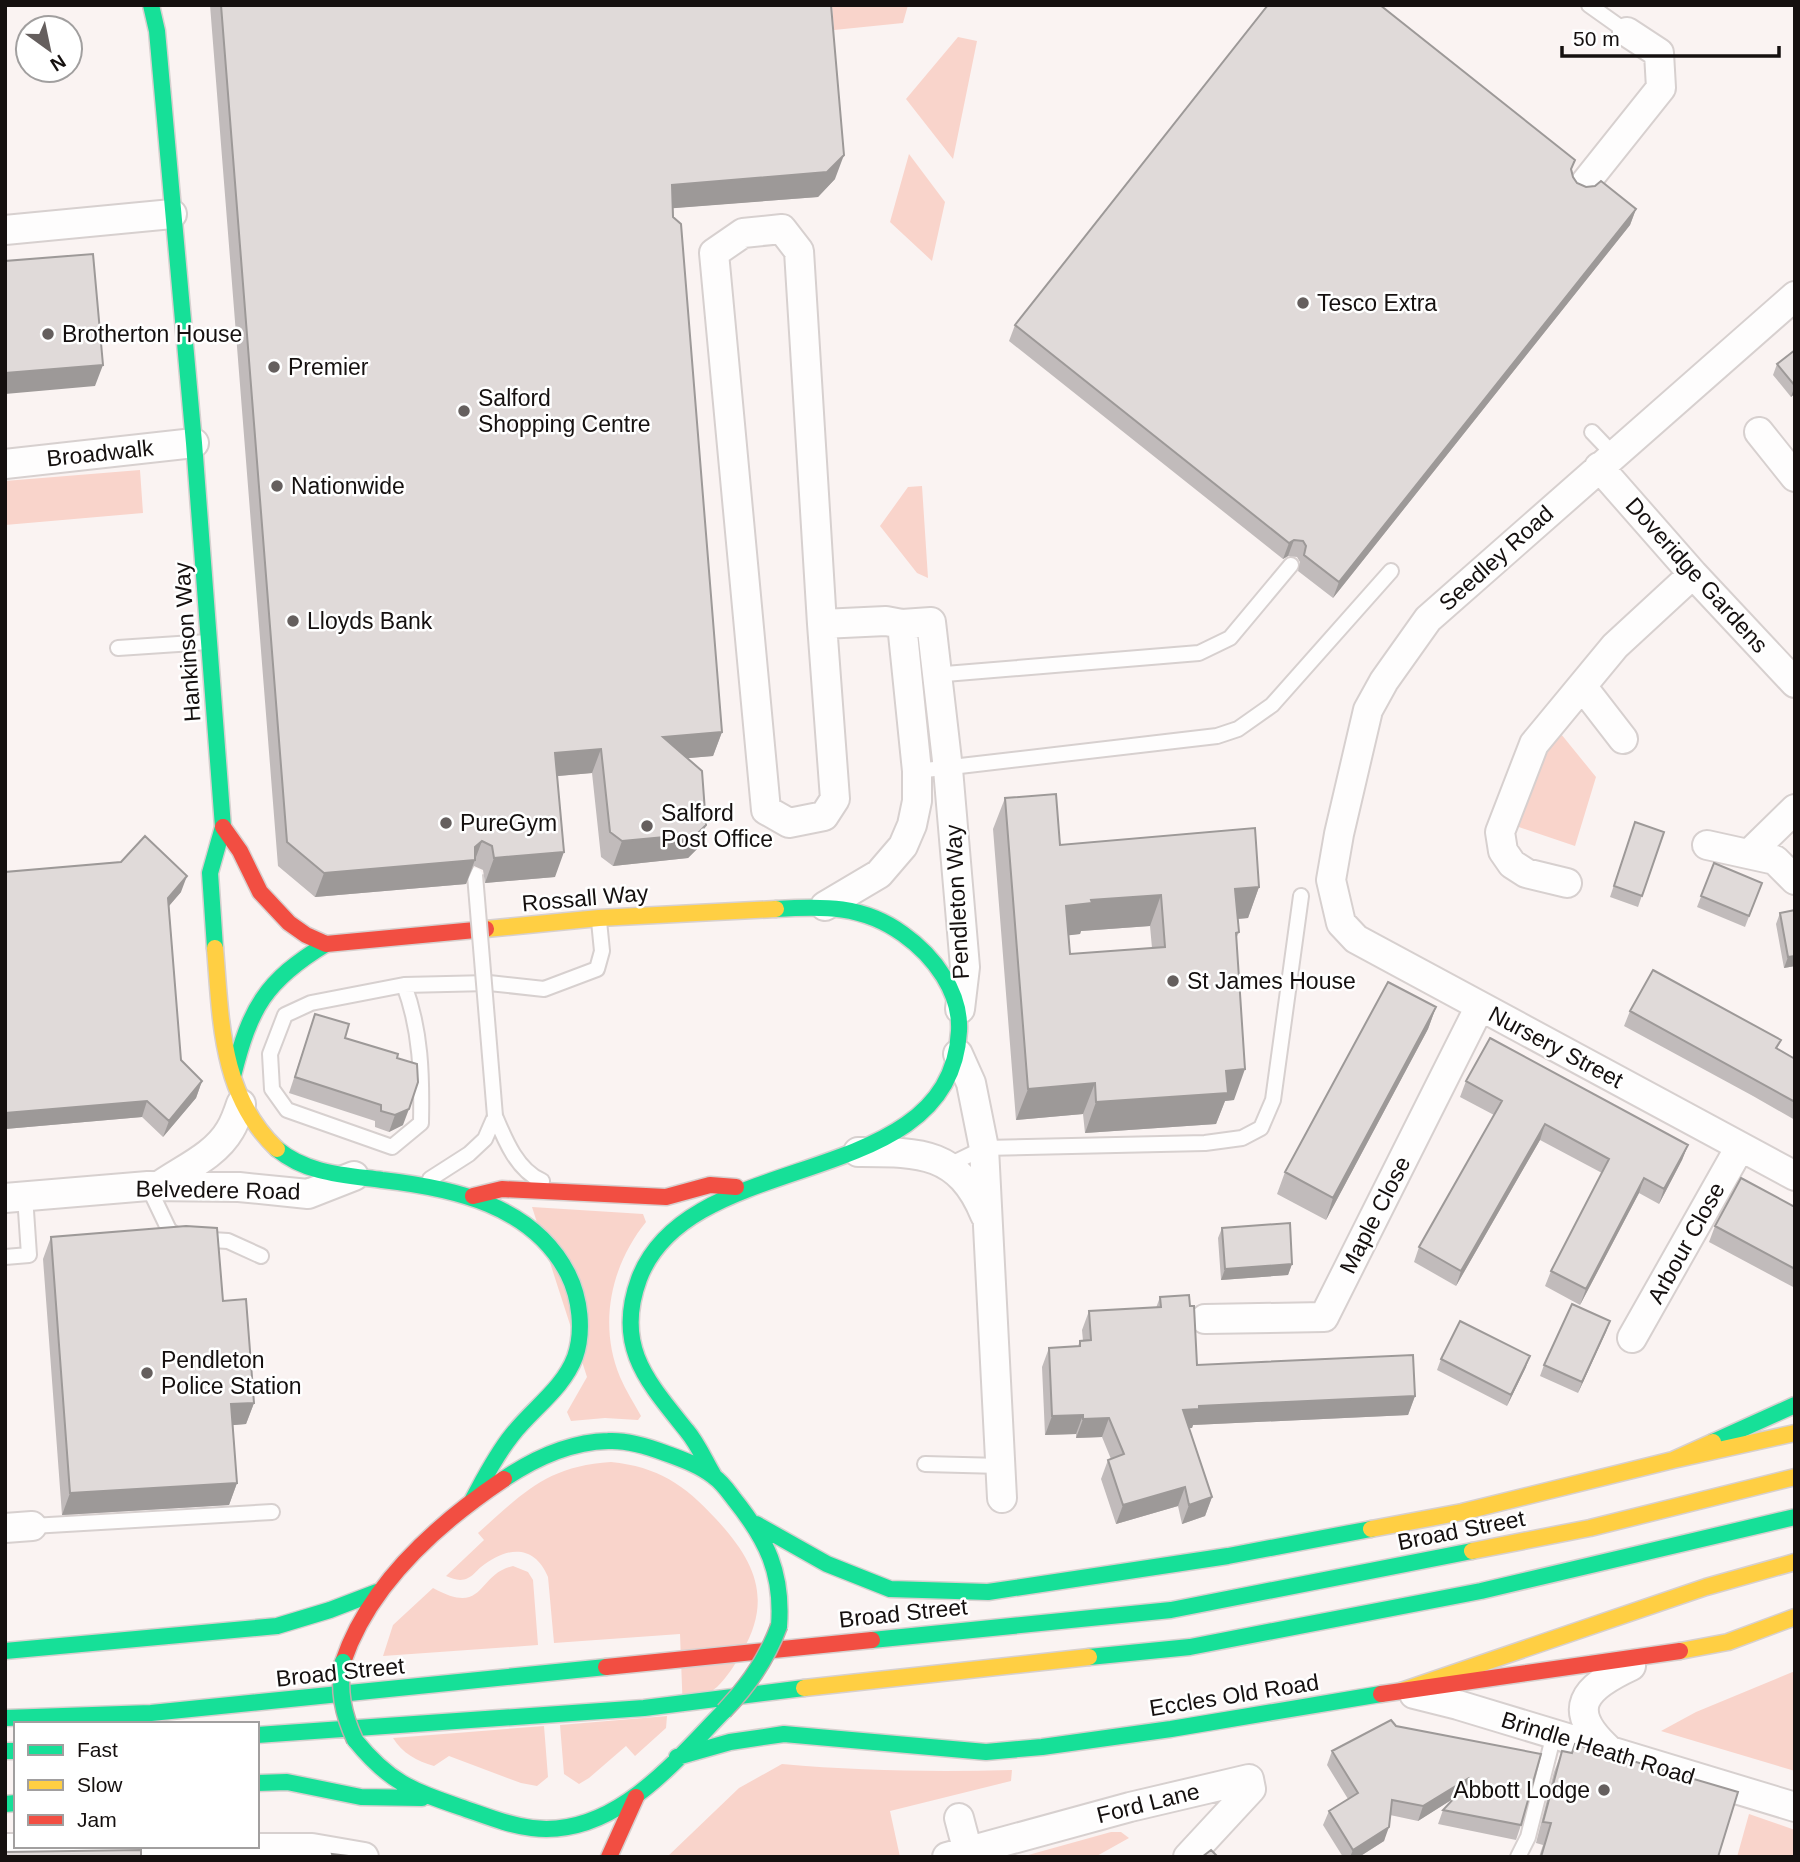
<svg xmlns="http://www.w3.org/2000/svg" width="1800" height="1862" viewBox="0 0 1800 1862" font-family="Helvetica,sans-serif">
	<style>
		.green { fill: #f9d4cb }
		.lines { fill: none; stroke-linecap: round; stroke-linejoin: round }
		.lane-casing { stroke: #d7d0cf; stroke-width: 18 }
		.street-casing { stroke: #d7d0cf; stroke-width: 32 }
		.fast-casing { stroke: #d7d0cf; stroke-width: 19 }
		.slow-casing { stroke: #d7d0cf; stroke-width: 19 }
		.jam-casing { stroke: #d7d0cf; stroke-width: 19 }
		.lane { stroke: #fefdfd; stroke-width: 14 }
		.street { stroke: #fefdfd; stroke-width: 28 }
		.fast { stroke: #16e098; stroke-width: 16 }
		.slow { stroke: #ffcf43; stroke-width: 16 }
		.jam { stroke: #f24e42; stroke-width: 16 }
		.lane-bridge-casing { stroke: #d7d0cf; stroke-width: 18; stroke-linecap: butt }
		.fast-bridge-casing { stroke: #beafac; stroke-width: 19; stroke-linecap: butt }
		.lane-bridge { stroke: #fefdfd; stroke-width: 14 }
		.fast-bridge { stroke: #16e098; stroke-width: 16 }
		.wall { fill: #c1bbbb; fill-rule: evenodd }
		.shaded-wall { fill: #9d9998 }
		.building { fill: #e0dad9; stroke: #9d9998; stroke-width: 2; fill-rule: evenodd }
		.poi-dot { fill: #655f5e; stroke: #fff; stroke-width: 2.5 }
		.labels { text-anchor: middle; stroke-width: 5; stroke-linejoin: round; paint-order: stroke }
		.poi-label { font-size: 23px; fill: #15100f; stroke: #fff; text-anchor: start }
		.street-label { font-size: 23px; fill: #15100f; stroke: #fff }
	</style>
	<rect width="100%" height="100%" fill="#faf3f2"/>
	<path class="green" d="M832 5H908L903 23 834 30Z
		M958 37 977 41 953 159 906 99Z
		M909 154 945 202 932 261 890 222Z
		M140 470 143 513 5 525V481Z
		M922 486 928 578 917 573 880 526 908 487Z
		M1561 734 1596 777 1575 846 1513 825 1543 754Z
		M532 1207 643 1214 646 1222C611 1265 598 1324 620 1377 626 1391 634 1403 641 1416L638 1420 605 1418 571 1421 567 1412 587 1377Z
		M611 1462C658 1467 684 1484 716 1519 755 1561 773 1599 742 1652 735 1665 727 1677 717 1687 706 1696 694 1704 683 1713L680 1634 554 1643 548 1577C534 1543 506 1547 481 1567 476 1571 473 1576 468 1578 460 1582 454 1579 446 1576L484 1540 478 1533C523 1493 547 1466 611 1462Z
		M513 1566 528 1572 533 1580 538 1645 383 1656 393 1625 433 1588C486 1617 476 1574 513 1566Z
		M1795 1671V1771L1661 1731 1696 1712Z
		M667 1716 666 1728 635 1756 626 1746 589 1778 579 1784 564 1774 560 1725Z
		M544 1726 548 1777 537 1786 521 1783 449 1756 434 1766C417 1761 402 1753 393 1738Z
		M782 1764C859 1771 935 1772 1012 1770L1011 1781 890 1811 900 1857H667L739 1788Z
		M1749 1814 1795 1830V1857H1737Z
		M1111 1832H1121L1129 1838 1095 1857H1021Z"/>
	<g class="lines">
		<g class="lane-casing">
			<path id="lane" d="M1589 5 1627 32
				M1592 432 1613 454
				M118 648 208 642
				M933 675 1199 653 1230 638 1291 565
				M917 771 1217 736 1238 729 1272 705 1391 571
				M404 985C421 1030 422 1076 421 1123L392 1147 287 1110 272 1089 270 1054 285 1015 311 1003 404 985 489 983 544 989 597 969 602 951 599 921
				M495 1116C505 1140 517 1170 542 1181
				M947 1166 984 1148 1205 1143 1242 1138 1261 1128 1273 1100 1301 896
				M430 1179 469 1154 485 1139 495 1116
				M148 1186 169 1230 180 1238 228 1241 261 1256
				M5 1257 29 1255 25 1196
				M925 1464 1001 1466
				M32 1526 272 1512
				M1518 1857 1528 1837 1554 1734"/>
		</g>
		<g class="street-casing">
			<path id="street" d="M1582 187 1661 88 1659 53 1627 32
				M5 230 172 214
				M1795 296 1428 619 1384 681 1368 710 1339 834 1331 880 1341 923 1356 939 1795 1176
				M1759 432 1795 477
				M5 464 194 443
				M1599 467 1693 574 1795 683
				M822 624 799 251 782 229 743 233 714 253 766 810 789 823 824 816 835 799 822 624 886 621 902 624
				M1582 686 1623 739
				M1707 845 1775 860 1795 880
				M1749 854 1795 809
				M1567 883 1526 873 1512 864 1503 851 1500 832 1534 744 1615 646 1693 574
				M825 906 879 874 903 846 912 825 917 801V771L902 624 931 622 948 769 965 967 960 1009
				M958 1054 971 1083 984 1148 1002 1498
				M858 1152C919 1152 959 1151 985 1215
				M159 1186C183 1169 215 1156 230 1130 235 1122 238 1113 241 1104
				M5 1198 148 1186 239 1187 308 1194 354 1176
				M1205 1319 1324 1317 1480 1006
				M1632 1338 1740 1147
				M5 1528 32 1526
				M1414 1694 1458 1705 1795 1807
				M1609 1750C1564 1709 1584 1688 1631 1666
				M959 1818 968 1852
				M5 1848H312L364 1857
				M947 1857 1130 1807 1249 1779 1251 1789 1188 1857"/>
		</g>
		<g class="fast-casing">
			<path id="fast" d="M151 5 157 31 194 443 223 827 210 873 215 948
				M233 1076C250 1008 265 981 326 944
				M277 1149C307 1174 345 1175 382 1180 453 1188 533 1205 568 1274 580 1298 584 1331 575 1357 563 1389 532 1409 512 1435 496 1455 485 1477 473 1499
				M1713 1442 1795 1405
				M714 1476C705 1461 698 1444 687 1431 648 1382 614 1347 639 1279 689 1145 951 1194 959 1031 961 992 934 956 903 934 863 905 823 906 776 909
				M504 1479C535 1458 570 1442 608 1441 627 1440 647 1446 665 1453 681 1459 699 1465 713 1476 722 1482 728 1491 734 1499 767 1540 783 1573 779 1626
				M756 1524 827 1564 890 1589 988 1592 1228 1556 1371 1529
				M872 1640 1171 1610 1472 1551
				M5 1651 277 1626 330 1610 377 1592
				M1089 1657 1190 1647 1481 1591 1795 1517
				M5 1718 151 1713 606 1667
				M257 1735 644 1708 804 1688
				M355 1740C389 1782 411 1790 460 1807 484 1815 507 1825 532 1828 614 1838 673 1763 724 1711
				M5 1751H16
				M677 1757 730 1742 784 1734 986 1752 1042 1747 1171 1729 1381 1694
				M257 1783 287 1782 361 1797 422 1798
				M5 1804 16 1803"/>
		</g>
		<g class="slow-casing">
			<path id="slow" d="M486 929 599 918 776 909
				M215 948C221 1019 220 1095 277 1149
				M1673 1460 1795 1433
				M1371 1529 1462 1512 1673 1460 1713 1442
				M1472 1551 1590 1528 1795 1477
				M1680 1651 1728 1642 1795 1617
				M804 1688 1089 1657
				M1401 1691 1706 1587 1795 1562"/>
		</g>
		<g class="jam-casing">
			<path id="jam" d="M223 827 240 851 260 892 289 923 306 935 326 944 486 929
				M473 1196 502 1189 666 1197 710 1185 736 1187
				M343 1662C369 1584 437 1524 504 1479
				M606 1667 872 1640
				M1381 1694 1680 1651
				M609 1857 636 1797"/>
		</g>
		<use href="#lane" class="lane"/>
		<use href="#street" class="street"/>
		<use href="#fast" class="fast"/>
		<use href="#slow" class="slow"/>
		<use href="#jam" class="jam"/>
		<g class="lane-bridge-casing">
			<path id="lane-bridge" d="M475 875 495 1116"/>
		</g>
		<g class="fast-bridge-casing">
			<path id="fast-bridge" d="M343 1662C338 1690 343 1714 355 1740
				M724 1711C748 1686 767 1659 779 1626"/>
		</g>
		<use href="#lane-bridge" class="lane-bridge"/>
		<use href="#fast-bridge" class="fast-bridge"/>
	</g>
	<path class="wall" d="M210 5H831L835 179 818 197 673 208 722 732 713 756 688 758 706 825 697 849 688 858 613 866 601 857 592 773 557 776 555 877 485 883 483 870 474 866 466 884 315 897 278 866Z
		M1572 170 1573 177 1577 183 1636 209 1630 225 1333 598 1298 571 1300 562 1297 557 1288 556 1283 559 1009 341 1015 325Z
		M1795 350V394L1791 397 1773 375 1777 364Z
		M1005 798 1060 845 1259 887 1248 918 1238 919 1239 932 1236 939 1234 1100 1225 1101 1216 1124 1085 1133 1083 1114 1016 1120 993 829ZM1150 926 1152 948 1070 954 1068 935 1080 934 1081 931Z
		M1635 822 1664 832 1638 907 1610 897Z
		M1714 863 1762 883 1745 927 1697 907Z
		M5 872 181 892 169 906 181 1060 202 1081 196 1098 163 1137 142 1117 5 1129Z
		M1795 910V966L1784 968 1776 924 1780 913Z
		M1436 1007 1428 1029 1326 1220 1277 1194 1285 1172Z
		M1630 1011 1781 1040 1777 1049 1795 1059V1120L1753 1096 1624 1026Z
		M315 1014 345 1038 397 1058 403 1125 389 1132 375 1127V1121L289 1093Z
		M1466 1081 1688 1145 1682 1160 1659 1204 1639 1193 1580 1305 1545 1286 1551 1271 1602 1173 1540 1140 1456 1286 1414 1262 1419 1247 1494 1115 1460 1097Z
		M1795 1207V1288L1709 1242 1715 1226Z
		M1222 1228 1292 1264 1288 1275 1221 1280 1218 1238Z
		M51 1237 254 1403 246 1424 233 1425 237 1483 229 1505 62 1515 43 1259Z
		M1160 1297 1190 1306 1197 1365 1415 1396 1408 1415 1193 1425 1192 1428H1189L1212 1497 1205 1516 1182 1524 1178 1506 1116 1524 1101 1479 1108 1460 1111 1459 1102 1437 1076 1438V1434L1045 1435 1042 1367 1049 1348 1078 1346 1080 1341H1083L1082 1330 1089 1311 1156 1308Z
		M1610 1321 1578 1393 1540 1376 1544 1365Z
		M1441 1359 1526 1367 1507 1406 1437 1370Z
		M1396 1726 1541 1754 1521 1825 1516 1840 1438 1824 1443 1810 1454 1798 1418 1821 1390 1815 1384 1841 1359 1857H1343L1323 1825 1329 1811 1348 1799 1327 1765 1332 1751Z
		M1562 1751 1718 1857H1539L1543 1845 1536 1843 1554 1772Z"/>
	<path class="shaded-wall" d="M844 155 835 179 818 197 663 209 672 185Z
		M1636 209 1630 225 1333 598 1339 582Z
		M103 365 95 386 5 394V373Z
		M1795 385 1794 394 1791 397Z
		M1294 540 1288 556 1283 559 1289 543Z
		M722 732 713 756 655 761 663 737Z
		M601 749 592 773 547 777 555 753Z
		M706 825 697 849 688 858 613 866 622 841Z
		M482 841 466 884 315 897 324 873 475 847Z
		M564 852 555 877 485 883 494 858Z
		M187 876 181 892 162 914 168 898Z
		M1259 887 1248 918 1224 920 1235 889Z
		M1161 895 1150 926 1081 931 1080 934 1055 937 1066 906 1091 900Z
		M1795 956V966L1784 968 1788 957Z
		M1436 1007 1428 1029 1326 1220 1333 1198Z
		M1245 1069 1234 1100 1225 1101 1216 1124 1085 1133 1096 1102 1226 1071Z
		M202 1081 196 1098 163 1137 169 1121Z
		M1095 1083 1083 1114 1016 1120 1028 1089Z
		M147 1101 142 1117 5 1129V1113Z
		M409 1109 403 1125 389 1132 395 1115Z
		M1545 1124 1540 1140 1456 1286 1461 1271Z
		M1688 1145 1682 1160 1659 1204 1664 1189Z
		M1644 1178 1639 1193 1580 1305 1586 1289Z
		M1292 1264 1288 1275 1221 1280 1225 1269Z
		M1610 1321 1606 1332 1578 1393 1582 1382Z
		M1530 1356 1526 1367 1507 1406 1511 1395Z
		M1415 1396 1408 1415 1193 1425 1192 1428 1176 1429 1183 1410 1199 1406Z
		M254 1403 246 1424 223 1426 231 1404Z
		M1083 1415 1076 1434 1045 1435 1052 1416Z
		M1109 1418 1102 1437 1076 1438 1083 1419Z
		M237 1483 229 1505 62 1515 70 1493Z
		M1185 1487 1178 1506 1116 1524 1123 1505Z
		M1212 1497 1205 1516 1182 1524 1189 1505Z
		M1469 1778 1464 1792 1418 1821 1423 1806Z
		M1389 1827 1384 1841 1359 1857H1350L1353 1850Z"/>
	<path class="building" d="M221 5H831L844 155 827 172 672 185 673 217 681 224 722 732 663 737 702 771 706 825 697 834 622 841 610 832 601 749 555 753 564 852 494 858 492 846 482 841 475 847V860L324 873 287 842Z
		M1268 5H1380L1575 160 1571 169 1573 177 1577 183 1586 187 1595 186 1601 181 1636 209 1339 582 1304 555 1306 546 1303 541 1294 540 1289 543 1015 325Z
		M93 254 103 365 5 373V261Z
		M1795 350V386L1777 364Z
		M1056 794 1060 845 1255 828 1259 887 1235 889 1239 932 1236 933 1245 1069 1226 1071 1228 1093 1096 1102 1095 1083 1028 1089 1005 798ZM1161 895 1165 947 1070 954 1066 906 1092 903 1091 900Z
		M1635 822 1664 832 1642 896 1614 886Z
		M145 836 187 876 168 898 181 1060 202 1081 169 1121 147 1101 5 1113V872L121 862Z
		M1714 863 1762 883 1749 916 1701 896Z
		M1795 910V956L1788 957 1780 913Z
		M1653 970 1781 1040 1776 1048 1795 1059V1102L1630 1011Z
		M1388 982 1436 1007 1333 1198 1285 1172Z
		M315 1014 349 1024 345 1038 398 1054 397 1058 417 1064 418 1082 409 1109 395 1115 381 1111V1105L295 1077Z
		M1490 1038 1688 1145 1664 1189 1644 1178 1586 1289 1551 1271 1609 1159 1545 1124 1461 1271 1419 1247 1502 1101 1466 1081Z
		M1741 1178 1795 1207V1269L1715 1226Z
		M1290 1223 1292 1264 1225 1269 1222 1228Z
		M186 1226 217 1228 223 1301 246 1299 254 1403 231 1404 237 1483 70 1493 51 1237Z
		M1189 1295 1190 1306H1194L1197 1365 1413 1355 1415 1396 1199 1406V1409L1183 1410 1212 1497 1189 1505 1185 1487 1123 1505 1108 1460 1124 1454 1109 1418 1083 1419V1415L1052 1416 1049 1348 1080 1346V1341L1091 1340 1089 1311 1161 1307 1160 1297Z
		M1572 1304 1610 1321 1582 1382 1544 1365Z
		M1460 1321 1530 1356 1511 1395 1441 1359Z
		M1391 1720 1396 1726 1541 1754 1521 1825 1443 1810 1471 1780 1469 1778 1423 1806 1392 1800 1389 1827 1353 1850 1329 1811 1358 1793 1332 1751Z
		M1575 1744 1738 1792 1718 1857H1541L1551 1823 1543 1822 1562 1751 1572 1753Z
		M141 1850V1857H5V1852Z
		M1211 1850 1218 1857H1202Z
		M332 1854 357 1857H333Z"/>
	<g class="poi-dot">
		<circle cx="1303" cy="303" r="7"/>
		<circle cx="48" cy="334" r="7"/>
		<circle cx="274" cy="367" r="7"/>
		<circle cx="464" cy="411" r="7"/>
		<circle cx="277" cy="486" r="7"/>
		<circle cx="293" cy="621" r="7"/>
		<circle cx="446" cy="823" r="7"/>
		<circle cx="647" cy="826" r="7"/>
		<circle cx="1173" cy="981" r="7"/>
		<circle cx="147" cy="1373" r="7"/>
		<circle cx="1604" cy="1790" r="7"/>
	</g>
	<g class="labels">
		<g class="poi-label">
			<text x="1317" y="311">Tesco Extra</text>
			<text x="62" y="342">Brotherton House</text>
			<text x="288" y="375">Premier</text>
			<text x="478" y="406">Salford<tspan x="478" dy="26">Shopping Centre</tspan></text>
			<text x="291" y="494">Nationwide</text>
			<text x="307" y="629">Lloyds Bank</text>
			<text x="661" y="821">Salford<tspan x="661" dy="26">Post Office</tspan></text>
			<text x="460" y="831">PureGym</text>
			<text x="1187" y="989">St James House</text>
			<text x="161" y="1368">Pendleton<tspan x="161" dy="26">Police Station</tspan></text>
			<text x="1590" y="1798" text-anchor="end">Abbott Lodge</text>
		</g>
		<g class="street-label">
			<text transform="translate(100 453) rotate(-6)" y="8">Broadwalk</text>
			<text transform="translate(1496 558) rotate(-42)" y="8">Seedley Road</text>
			<text transform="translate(1697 575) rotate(48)" y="8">Doveridge Gardens</text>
			<text transform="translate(187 642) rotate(-94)" y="8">Hankinson Way</text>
			<text transform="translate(585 898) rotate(-5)" y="8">Rossall Way</text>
			<text transform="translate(957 902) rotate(-93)" y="8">Pendleton Way</text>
			<text transform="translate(1556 1047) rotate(28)" y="8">Nursery Street</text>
			<text transform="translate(218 1190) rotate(1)" y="8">Belvedere Road</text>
			<text transform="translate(1375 1215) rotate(-63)" y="8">Maple Close</text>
			<text transform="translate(1686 1243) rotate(-61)" y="8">Arbour Close</text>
			<text transform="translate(1461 1530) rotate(-11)" y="8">Broad Street</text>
			<text transform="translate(903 1613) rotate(-6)" y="8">Broad Street</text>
			<text transform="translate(340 1672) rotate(-6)" y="8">Broad Street</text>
			<text transform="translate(1234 1695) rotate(-9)" y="8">Eccles Old Road</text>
			<text transform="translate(1598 1748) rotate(17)" y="8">Brindle Heath Road</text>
			<text transform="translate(1148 1803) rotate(-14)" y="8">Ford Lane</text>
		</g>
	</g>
	<rect width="1800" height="1862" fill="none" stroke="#15100f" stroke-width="14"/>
	<rect x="14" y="1722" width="245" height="126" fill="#ffffff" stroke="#a19f9f" stroke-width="2"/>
	<rect x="28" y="1745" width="35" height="10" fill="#16e098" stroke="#a19f9f" stroke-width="2"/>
	<text x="77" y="1757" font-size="21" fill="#15100f">Fast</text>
	<rect x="28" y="1780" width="35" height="10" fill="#ffcf43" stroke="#a19f9f" stroke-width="2"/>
	<text x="77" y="1792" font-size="21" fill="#15100f">Slow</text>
	<rect x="28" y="1815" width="35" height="10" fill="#f24e42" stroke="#a19f9f" stroke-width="2"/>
	<text x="77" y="1827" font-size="21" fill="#15100f">Jam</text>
	<g transform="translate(49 49) rotate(147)"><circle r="33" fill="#ffffff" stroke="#a19f9f" stroke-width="2"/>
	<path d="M0-5L12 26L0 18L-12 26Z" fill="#655f5e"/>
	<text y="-10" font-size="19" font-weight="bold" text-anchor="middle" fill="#15100f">N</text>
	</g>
	<path d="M1562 46v10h217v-10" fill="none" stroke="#15100f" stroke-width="3.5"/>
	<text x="1573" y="46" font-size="21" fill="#15100f" stroke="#ffffff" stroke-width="5" paint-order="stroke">50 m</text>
</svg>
